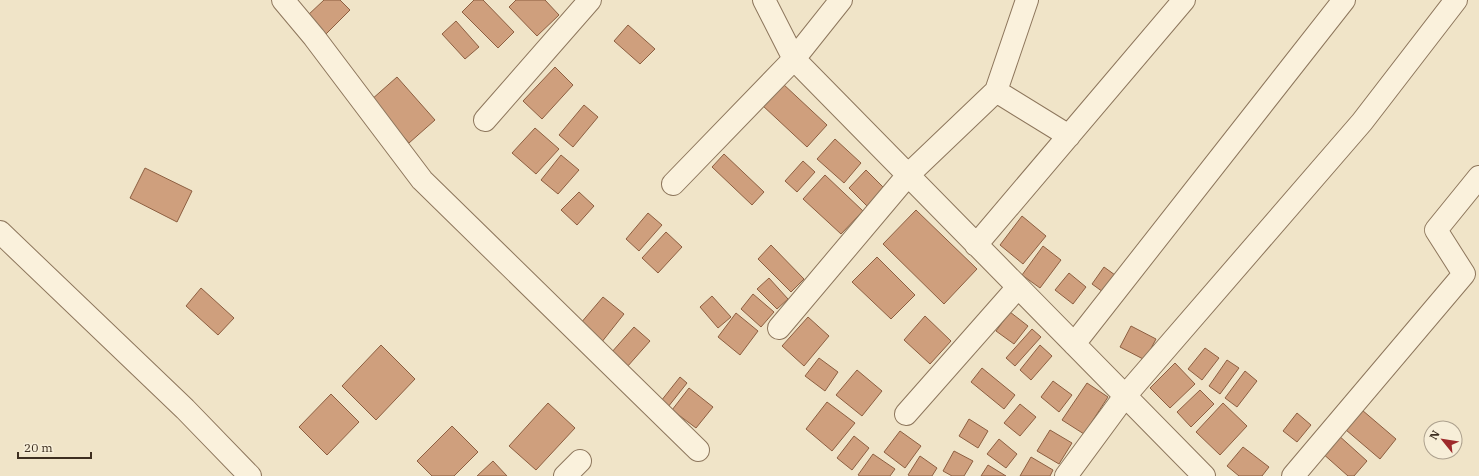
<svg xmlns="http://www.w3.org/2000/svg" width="1479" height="476" viewBox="0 0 1479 476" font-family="'IBM Plex Serif',serif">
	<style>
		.building { fill: #cf9f7d; stroke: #8d5f41 }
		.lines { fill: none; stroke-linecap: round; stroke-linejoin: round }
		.minor-casing { stroke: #8d765c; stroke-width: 24 }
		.minor { stroke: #faf1dc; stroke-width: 22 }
	</style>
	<rect width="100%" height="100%" fill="#f0e4c8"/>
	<path class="building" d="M324 0H340L350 10 325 35 307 16Z
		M474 0H483L514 32 498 48 462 12Z
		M516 0H545L559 15 537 36 509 7Z
		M456 21 479 47 465 59 442 34Z
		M628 25 655 49 640 64 614 41Z
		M555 67 573 85 542 119 523 101Z
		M397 77 435 120 409 143 371 100Z
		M782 83 827 125 807 147 762 105Z
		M584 105 598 117 573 147 559 135Z
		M535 128 559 149 536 174 512 153Z
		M835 139 861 163 844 183 817 159Z
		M724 154 764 192 752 205 712 167Z
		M561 155 579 170 558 194 541 180Z
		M803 161 815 172 797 192 785 181Z
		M145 168 192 191 177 222 130 198Z
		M866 170 887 191 870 209 849 188Z
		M825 175 863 211 841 234 803 199Z
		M579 192 594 206 577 225 561 210Z
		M916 210 977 269 944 304 883 244Z
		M648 213 662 225 639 251 626 239Z
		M1022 216 1046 236 1023 264 1000 245Z
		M666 232 682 247 658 273 642 258Z
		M771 245 804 279 791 292 758 259Z
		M1043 246 1061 260 1040 288 1022 275Z
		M877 257 915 295 891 319 852 282Z
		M1104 267 1126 283 1114 300 1092 284Z
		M1069 273 1086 287 1073 304 1055 290Z
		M769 278 788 299 777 309 757 289Z
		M201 288 234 318 218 335 186 306Z
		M753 294 774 312 761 327 741 309Z
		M712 296 731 317 718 328 700 307Z
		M603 297 624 314 601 343 580 324Z
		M1010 312 1028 326 1014 344 996 331Z
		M736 313 758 331 740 355 718 337Z
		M925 316 951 341 930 364 904 340Z
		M808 317 829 336 804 366 782 346Z
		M1131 326 1156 339 1145 360 1120 347Z
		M634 327 650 341 627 367 611 353Z
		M1032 329 1041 337 1015 366 1006 358Z
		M381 345 415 379 376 420 342 386Z
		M1040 345 1052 356 1031 380 1020 370Z
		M1205 348 1219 358 1202 380 1188 369Z
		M819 358 838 372 825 391 805 376Z
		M1227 360 1239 368 1220 394 1209 386Z
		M1175 363 1195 384 1170 408 1150 388Z
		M982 368 1015 395 1004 409 971 382Z
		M857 370 882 391 862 416 836 395Z
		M1245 371 1257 381 1237 407 1225 398Z
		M680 377 687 383 668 407 661 401Z
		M1053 381 1072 395 1059 412 1041 397Z
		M1087 383 1108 397 1084 434 1062 420Z
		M689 388 713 407 696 428 672 410Z
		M1200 390 1214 404 1191 427 1177 412Z
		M331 394 359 422 327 455 299 427Z
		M827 402 855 423 832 451 806 429Z
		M548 403 575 428 536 470 509 446Z
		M1223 403 1247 426 1220 455 1196 432Z
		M1020 404 1036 417 1020 436 1004 423Z
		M1362 410 1396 439 1380 459 1346 430Z
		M1297 413 1311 425 1297 442 1283 431Z
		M969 419 988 431 978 448 959 436Z
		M452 426 478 452 454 476H432L417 461Z
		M1050 430 1072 443 1059 464 1037 451Z
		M900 431 921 446 905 468 884 452Z
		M1337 434 1367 461 1354 476H1348L1321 452Z
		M854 436 869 448 852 470 837 458Z
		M999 439 1017 454 1006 468 987 454Z
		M1243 447 1269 467 1262 476H1239L1227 466Z
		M954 451 973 461 964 476H952L943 471Z
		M873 454 895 469 890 476H860L858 475Z
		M920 456 937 468 932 476H910L908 475Z
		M1031 457 1053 470 1050 476H1020Z
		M493 461 507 476H477Z
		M988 465 1006 476H981Z"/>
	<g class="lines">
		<g class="minor-casing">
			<path id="minor" d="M283 0 314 37 422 180 698 450
				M764 0 794 59 1204 476
				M996 91 1069 136
				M485 120 590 0
				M673 184 794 59 841 0
				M0 232 185 409 250 476
				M976 245 1184 0
				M779 328 908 175 996 91 1027 0
				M1074 344 1344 0
				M906 414 1018 287
				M565 476 580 461
				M1066 476 1125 396 1362 122 1456 0
				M1293 476 1464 274 1436 230 1479 177"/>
		</g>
		<use href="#minor" class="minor"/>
	</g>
	<g transform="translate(1443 440) rotate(300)"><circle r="19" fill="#f7eed8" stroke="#ada18e"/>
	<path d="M0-3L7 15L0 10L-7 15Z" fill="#9e2a2b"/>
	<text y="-6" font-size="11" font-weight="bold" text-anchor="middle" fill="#3d2e20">N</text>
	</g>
	<path d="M18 452v6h73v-6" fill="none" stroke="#3d2e20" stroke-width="2"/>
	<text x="24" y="452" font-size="12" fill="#3d2e20" stroke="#f7eed8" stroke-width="3" paint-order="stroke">20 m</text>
</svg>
